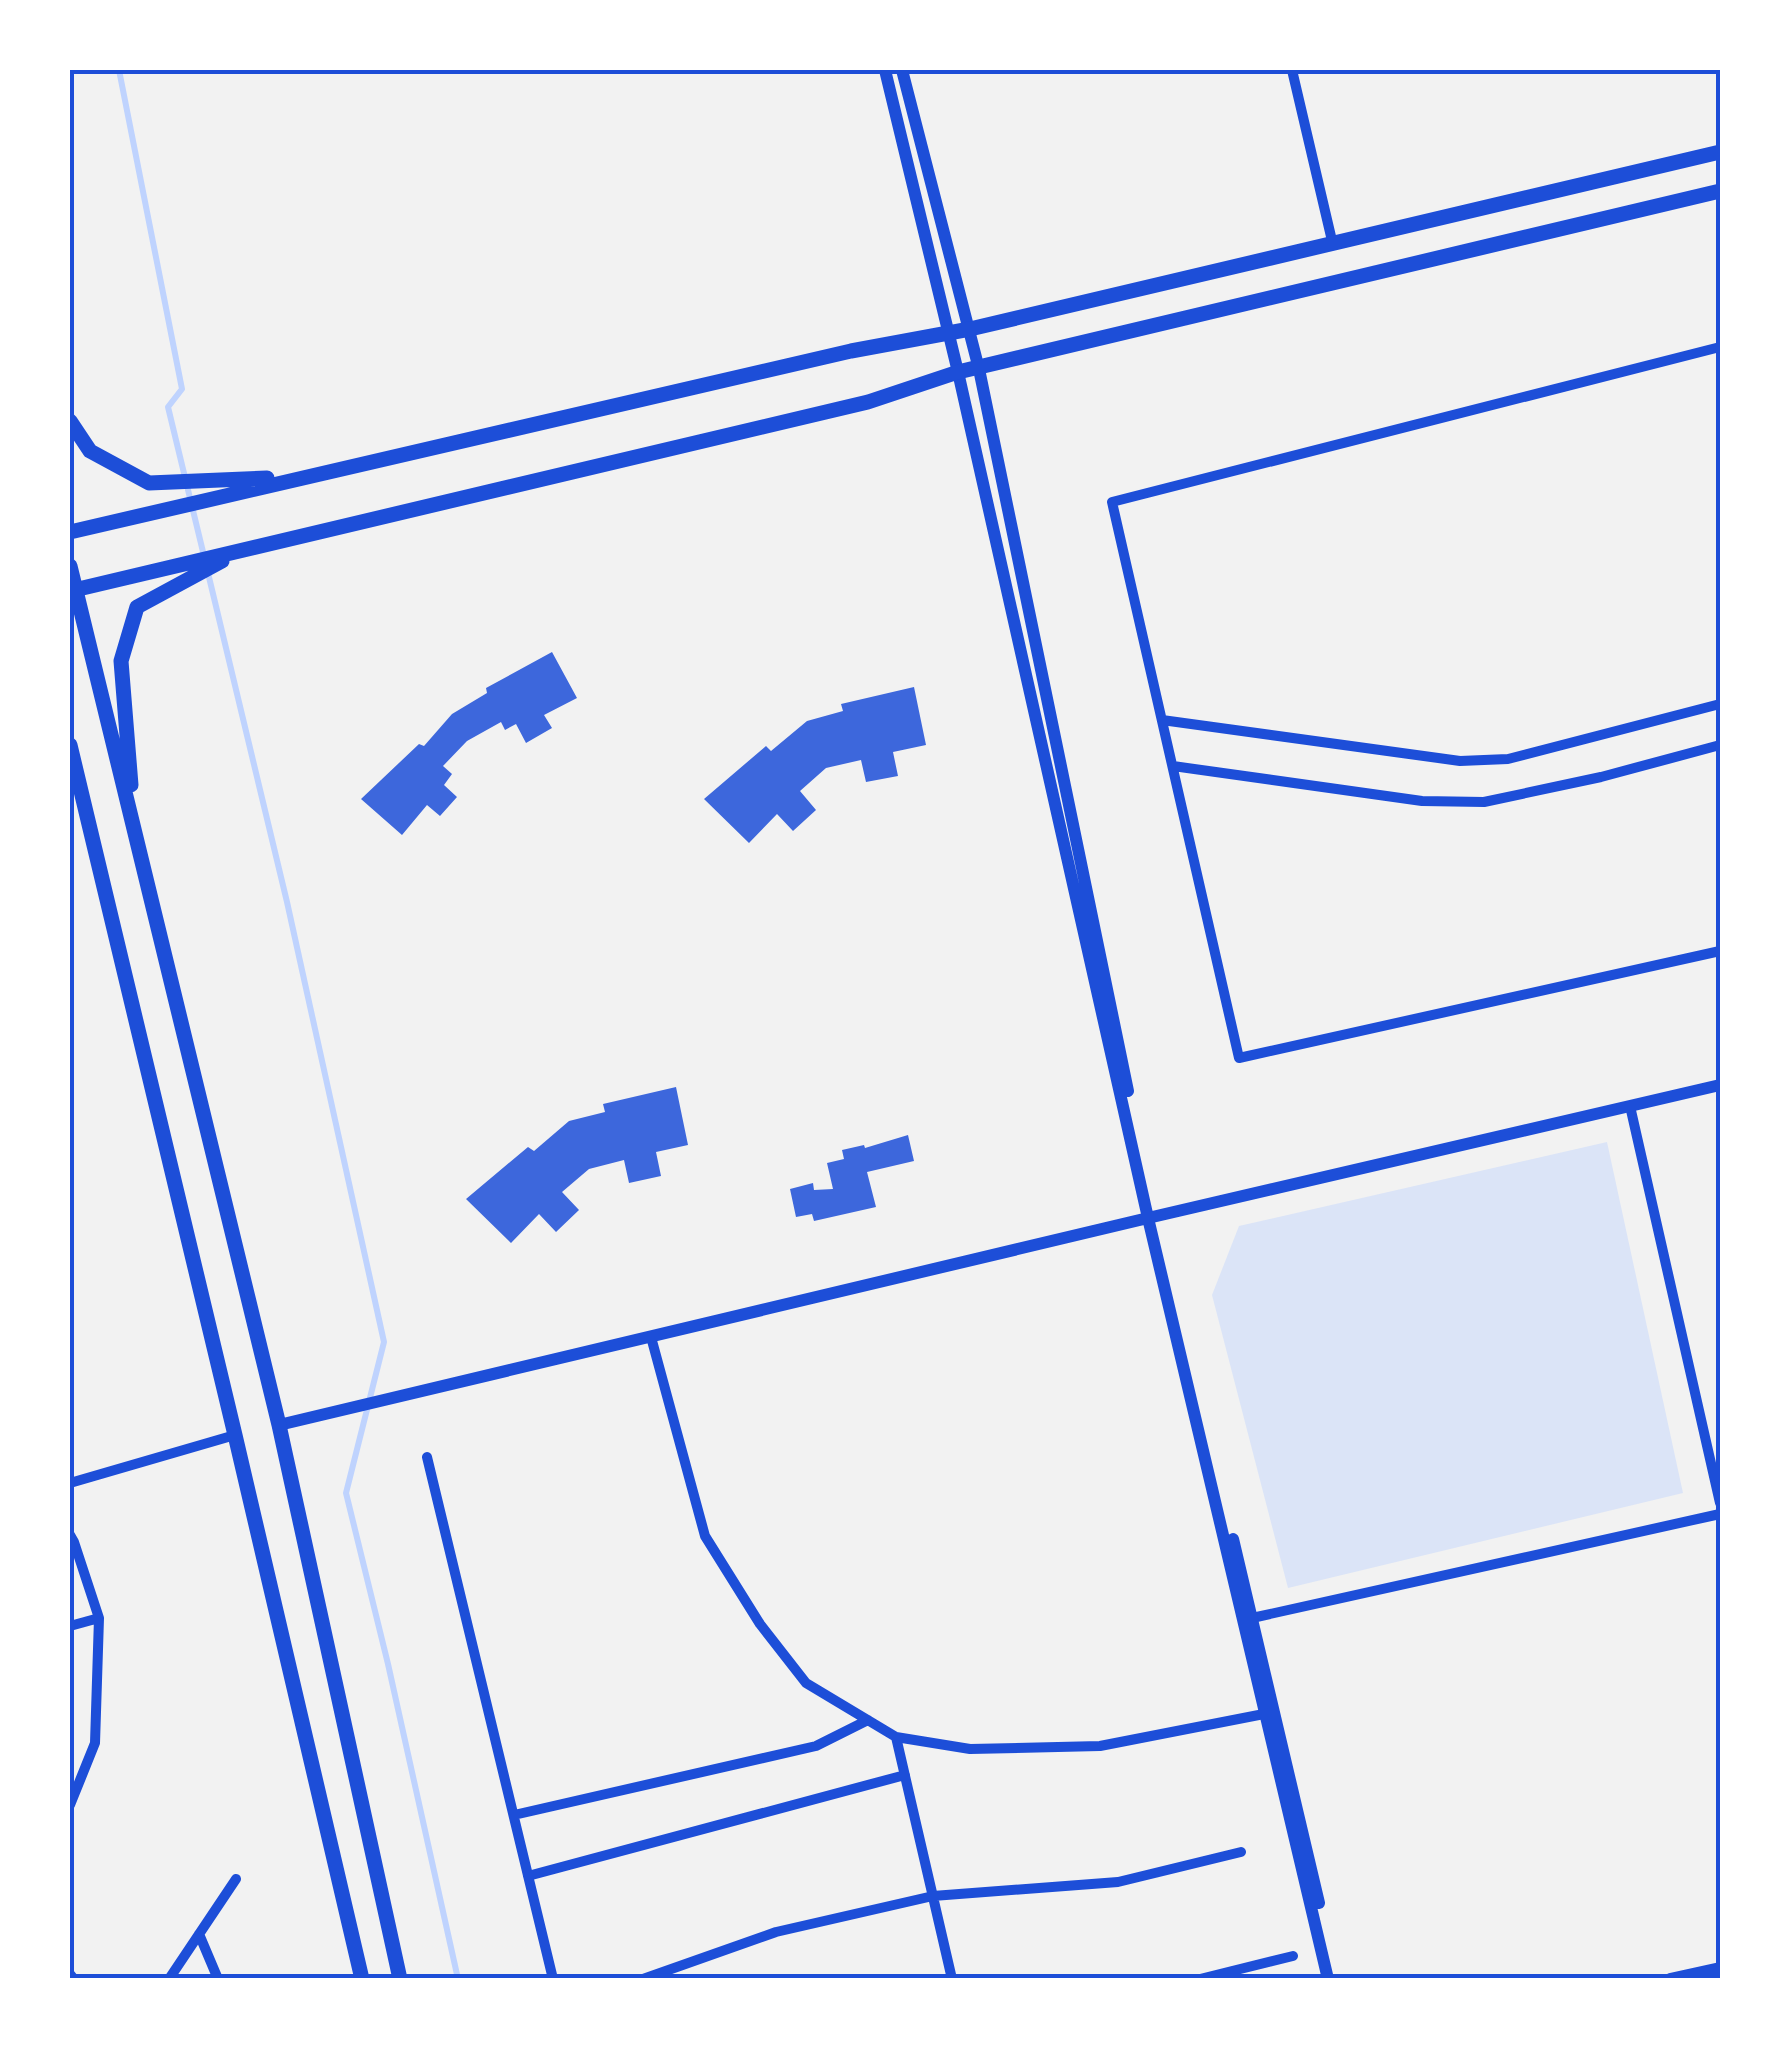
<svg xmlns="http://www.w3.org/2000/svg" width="1790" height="2049" viewBox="0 0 1790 2049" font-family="'Source Sans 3',sans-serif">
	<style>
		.green { fill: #dbe4f7 }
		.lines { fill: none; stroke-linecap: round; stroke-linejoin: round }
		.stream { stroke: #bfd3fe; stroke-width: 6 }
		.building { fill: #3d67dc }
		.minor { stroke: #1d4ed8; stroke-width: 10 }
		.tertiary { stroke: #1d4ed8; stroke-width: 12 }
		.secondary { stroke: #1d4ed8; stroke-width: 15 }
		.neatline { fill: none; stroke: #1d4ed8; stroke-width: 4 }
	</style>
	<rect width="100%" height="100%" fill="#f2f2f2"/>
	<path class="green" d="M1607 1142 1683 1493 1288 1588 1212 1295 1239 1226Z"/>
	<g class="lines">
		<path class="stream" d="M119 70 182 389 168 407 204 556
			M208 573 287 902 384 1342 346 1493 388 1664 458 1979"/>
	</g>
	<path class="building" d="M552 652 577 698 544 715 552 728 526 743 516 724 505 730 501 722 467 741 443 766 452 774 444 785 457 797 440 816 427 805 402 835 361 799 419 744 424 746 452 714 487 693 486 688Z
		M914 687 926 745 893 752 898 776 866 782 861 760 826 768 800 791 816 810 793 831 777 814 749 843 704 799 766 746 771 751 807 721 843 711 841 704Z
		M676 1087 688 1145 656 1152 661 1176 629 1183 624 1160 589 1169 562 1192 579 1210 556 1232 539 1214 511 1243 466 1199 528 1147 534 1151 569 1121 605 1112 603 1104Z
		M908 1135 914 1161 867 1172 876 1207 814 1221 812 1214 796 1217 790 1189 813 1183 814 1190 833 1189 827 1163 844 1159 842 1150 864 1145 865 1148Z"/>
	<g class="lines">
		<path class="minor" d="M1292 70 1333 245
			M1720 347 1112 502 1239 1058 1720 951
			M1162 720 1460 761 1508 759 1720 704
			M1173 766 1422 801 1484 802 1601 777 1720 745
			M1630 1106 1720 1503
			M651 1337 705 1536 760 1624 806 1683 896 1737 970 1749 1100 1746 1269 1713
			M427 1457 553 1979
			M70 1483 235 1435
			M70 1535 74 1542 99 1618 95 1743 70 1805
			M1252 1618 1720 1514
			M70 1626 99 1618
			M896 1737 952 1979
			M514 1815 816 1746 868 1720
			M528 1876 905 1775
			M199 1934 218 1979
			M70 1974 74 1979
			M169 1979 236 1879
			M643 1979 776 1932 933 1896 1118 1882 1241 1852
			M1200 1979 1293 1956"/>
		<path class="tertiary" d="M885 70 958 372 1148 1218 1328 1979
			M902 70 979 369 1128 1091
			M279 1425 1148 1218 1720 1085
			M1233 1539 1319 1903
			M1670 1979 1720 1968"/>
		<path class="secondary" d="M70 421 90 451 149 483 267 478
			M70 532 851 351 970 329 1720 152
			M70 566 279 1425 400 1979
			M70 591 868 402 958 372 1720 191
			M70 745 235 1435 362 1979
			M131 785 121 661 137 607 222 561"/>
	</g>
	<rect width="1790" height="2049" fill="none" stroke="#ffffff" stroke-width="145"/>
	<rect x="72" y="72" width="1646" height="1904" class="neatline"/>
</svg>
